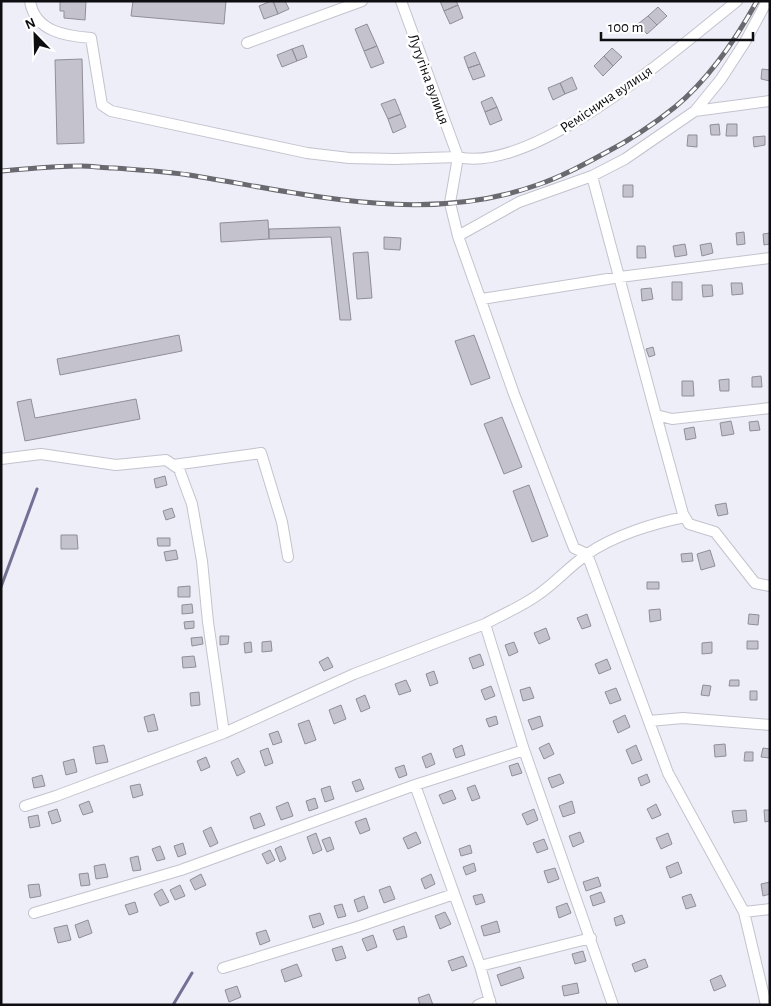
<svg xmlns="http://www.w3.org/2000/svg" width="771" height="1006" viewBox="0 0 771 1006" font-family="'Alegreya Sans',sans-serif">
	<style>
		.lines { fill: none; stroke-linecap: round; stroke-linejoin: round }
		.stream { stroke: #737095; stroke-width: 3 }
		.building { fill: #c3c2cd; stroke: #8f8e99 }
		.street-casing { stroke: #c3c3ce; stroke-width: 12 }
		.street { stroke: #fff; stroke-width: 10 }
		.rail-casing { stroke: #6a6970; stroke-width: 5 }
		.rail { stroke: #fff; stroke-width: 3; stroke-dasharray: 9; stroke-linecap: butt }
		.labels { text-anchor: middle; stroke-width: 5; stroke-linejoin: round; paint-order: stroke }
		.street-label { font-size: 15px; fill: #0e0d11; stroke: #fff }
	</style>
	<rect width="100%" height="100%" fill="#eeeef9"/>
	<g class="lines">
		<path class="stream" d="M1 587 37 489
			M173 1005 192 973"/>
	</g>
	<path class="building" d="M60 1H86L85 20 64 18V11H60Z
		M133 1H226L224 24 131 16Z
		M271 1H273L278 14 264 19 259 6Z
		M273 1H285L289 9 278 14Z
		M440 1H456L458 5 444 11Z
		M458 5 463 18 450 24 444 11Z
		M658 7 667 16 657 25 648 16Z
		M648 16 657 25 647 34 638 24Z
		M367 24 377 46 364 51 355 29Z
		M303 45 307 57 297 61 292 49Z
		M377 46 384 63 371 68 364 51Z
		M612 48 622 57 613 66 604 56Z
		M292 49 297 61 282 67 277 55Z
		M475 52 480 64 468 68 464 57Z
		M604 56 613 66 603 76 594 66Z
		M82 59 84 143 57 144 55 60Z
		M480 64 485 76 473 80 468 68Z
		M762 69 770 70V81L761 79Z
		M572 77 577 89 565 94 560 83Z
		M560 83 565 94 553 100 548 88Z
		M492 97 497 107 485 112 481 102Z
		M395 99 401 114 388 119 381 104Z
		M497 107 502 120 490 125 485 112Z
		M401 114 406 127 393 133 388 119Z
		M719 124 720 135H711L710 125Z
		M727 124H737V136H726Z
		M688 135H697V147L687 146Z
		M765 136V145L754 147 753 137Z
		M623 185H633V197H623Z
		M268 220 269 239 221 242 220 223Z
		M340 227 351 320H340L331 237 269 239V229Z
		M744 232 745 244 737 245 736 233Z
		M770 233V244L764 245 763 234Z
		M384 237 401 238 400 250 384 249Z
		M711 243 713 253 702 256 700 245Z
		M685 244 687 255 675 257 673 246Z
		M637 246H645L646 258H637Z
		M368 252 372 298 357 299 353 253Z
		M672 282H682V300H672Z
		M731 283H742L743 294 732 295Z
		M702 285H712L713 296 703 297Z
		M651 288 653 299 642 301 641 289Z
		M179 335 182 351 60 375 57 359Z
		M474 335 490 378 471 385 455 341Z
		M653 347 655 355 649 357 646 349Z
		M761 376 762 387H752V377Z
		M729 379V391H720L719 380Z
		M682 381H693L694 396H682Z
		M31 399 35 418 136 399 140 419 25 441 17 402Z
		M502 417 522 467 504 474 484 424Z
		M731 421 734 434 722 436 720 423Z
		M758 421 760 430 750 431 749 422Z
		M694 427 696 438 686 440 684 429Z
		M165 476 167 485 156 488 154 479Z
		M529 485 548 536 532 542 513 491Z
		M726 503 728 514 718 516 715 505Z
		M172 508 175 517 166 520 163 511Z
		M61 535H77L78 549H61Z
		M157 538H170V546H158Z
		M176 550 178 559 166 561 164 552Z
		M710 550 715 566 701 570 697 554Z
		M692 553 693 561 682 562 681 554Z
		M647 582H659V589H647Z
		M190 586V597H178V587Z
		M192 604 193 613 182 614V605Z
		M660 609 661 620 650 622 649 610Z
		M587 614 591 626 582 629 577 618Z
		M749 614 759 615 758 625 748 624Z
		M194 621V628L185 629 184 622Z
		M546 628 550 639 539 644 534 633Z
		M220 636H229L228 644 220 645Z
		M202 637 203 644 192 646 191 638Z
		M271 641 272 651 262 652V642Z
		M747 641H758V649H747Z
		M251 642 252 652 245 653 244 643Z
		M514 642 518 652 509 656 505 645Z
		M712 642V653L702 654V643Z
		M480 654 484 665 473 669 469 658Z
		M194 656 196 667 183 668 182 657Z
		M328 657 333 667 324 671 319 662Z
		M607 659 611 669 599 674 595 664Z
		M434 671 438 683 430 686 426 674Z
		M406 680 411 691 399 695 395 684Z
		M730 680H739V686H729Z
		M703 685 711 686 709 696 701 695Z
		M491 686 495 696 485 700 481 690Z
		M530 687 534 698 523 701 520 690Z
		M616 688 621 700 610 704 605 692Z
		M750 691H757V700H750Z
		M199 692 200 705 191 706 190 693Z
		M365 695 370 708 361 712 356 699Z
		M341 705 346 719 334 724 329 710Z
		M154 714 158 730 148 732 144 717Z
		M625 715 630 727 618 733 613 721Z
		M496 716 498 724 489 727 486 719Z
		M540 716 543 726 532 730 528 720Z
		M309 720 316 740 305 744 298 724Z
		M278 731 282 742 273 745 269 734Z
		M549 743 554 754 544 759 539 748Z
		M725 744 726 756 715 757 714 745Z
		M104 745 108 762 96 764 93 747Z
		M462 745 465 755 456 758 453 749Z
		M636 745 642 760 632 764 626 750Z
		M268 748 273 763 265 766 260 751Z
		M763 748 770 749V758L761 757Z
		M745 752H753V761H744Z
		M431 753 435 764 426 768 422 757Z
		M206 757 210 767 201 771 197 761Z
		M238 758 245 772 237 776 231 762Z
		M74 759 77 772 66 775 63 762Z
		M518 763 522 773 512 776 509 766Z
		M404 765 407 775 399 778 395 768Z
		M560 774 564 783 552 788 548 778Z
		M647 774 650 782 641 786 638 778Z
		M42 775 45 786 34 788 32 778Z
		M360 779 364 789 356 792 352 782Z
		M140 784 143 795 133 798 130 786Z
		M475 785 480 798 472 801 467 788Z
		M330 786 334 799 325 802 321 789Z
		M452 790 456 799 443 804 439 795Z
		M315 798 318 808 309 811 306 801Z
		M89 801 93 812 83 815 79 805Z
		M572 801 575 813 563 817 559 806Z
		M288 802 293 816 281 820 276 807Z
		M656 804 661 815 652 819 647 809Z
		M57 809 61 821 52 824 48 812Z
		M534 809 538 820 527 825 522 814Z
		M746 810 747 821 734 823 732 811Z
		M764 810H770V821L765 822Z
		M260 813 265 825 254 829 250 817Z
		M38 815 40 826 30 828 28 817Z
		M366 818 370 830 360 834 355 822Z
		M211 827 218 843 210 847 203 831Z
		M416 832 421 843 408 849 403 838Z
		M580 832 584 842 573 847 569 836Z
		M316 833 322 850 313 854 307 837Z
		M668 833 672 844 661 849 656 838Z
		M330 837 334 849 327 852 322 840Z
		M544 839 548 849 537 853 533 843Z
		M183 843 186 854 178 857 174 846Z
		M470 845 472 853 461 856 459 849Z
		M160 846 165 859 157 861 152 849Z
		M281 846 286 859 280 862 275 849Z
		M270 850 275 860 267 864 262 854Z
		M138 856 141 870 133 871 130 858Z
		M678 862 682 873 670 878 666 867Z
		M474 863 476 871 466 875 463 867Z
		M105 864 108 877 96 879 94 866Z
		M555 868 559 879 548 883 544 871Z
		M88 873 90 885 81 886 79 874Z
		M201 874 206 885 195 890 190 880Z
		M431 874 435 884 425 889 421 879Z
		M598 877 601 886 586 891 583 882Z
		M770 882V894L763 896 761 884Z
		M39 884 41 896 30 898 28 885Z
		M180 885 185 896 175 900 170 890Z
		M390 886 395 899 384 903 379 890Z
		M162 889 169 902 160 906 154 894Z
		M601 892 605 902 593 906 590 896Z
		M482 894 485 902 476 905 473 896Z
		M691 894 696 906 686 909 682 897Z
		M364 896 368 908 358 912 354 900Z
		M135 902 138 912 129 915 125 905Z
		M567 903 571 913 559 918 556 907Z
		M342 904 346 916 338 918 334 906Z
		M445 912 451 924 440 929 435 916Z
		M320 913 324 924 313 928 309 916Z
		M622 915 625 923 616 926 614 918Z
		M88 920 92 933 79 938 75 925Z
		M497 921 500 932 484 936 481 926Z
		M67 925 71 940 58 943 54 928Z
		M404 926 407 937 397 940 393 930Z
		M266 930 270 941 260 945 256 933Z
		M373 935 377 947 367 951 362 939Z
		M342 946 346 958 336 961 332 949Z
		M583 951 586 961 575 964 572 954Z
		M463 956 467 966 452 971 448 961Z
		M645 959 648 967 635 972 632 964Z
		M297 964 302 976 285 982 281 970Z
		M520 967 524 978 501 986 497 975Z
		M721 975 726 986 714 991 710 980Z
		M577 983 579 993 564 996 562 986Z
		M237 986 241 997 229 1002 225 990Z
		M429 994 433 1005H420L418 998Z"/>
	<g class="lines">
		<g class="street-casing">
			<path id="street" d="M30 1C35 32 66 36 91 38L102 105 111 111 307 153 349 158 395 159 458 157C534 175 678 48 737 1
				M401 1 458 157 450 203 458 236 514 394 574 548 587 554 668 773 744 912 766 1005
				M767 1 745 42 721 79 695 111 625 159 592 176 656 415 672 419 770 408
				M247 43 362 1
				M695 111 770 101
				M458 236 519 202 592 176
				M482 299 620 277 770 258
				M656 415 683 514 689 524 715 532 755 583 770 586
				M1 459 41 454 116 465 166 460 179 469 192 504 202 561 208 622 224 733
				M173 465 261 453 282 522 288 557
				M649 721 683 718 770 725
				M415 785 480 966 491 1005
				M25 806 56 796 224 733 354 674 485 624
				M744 912 770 909
				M34 913 181 870 415 785 524 750
				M480 966 591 938
				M223 968 357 927 454 894
				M478 1005 490 1000
				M613 1005 524 750 485 624C503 614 523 606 539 594 555 583 569 567 586 555 612 536 654 523 685 517"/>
		</g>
		<use href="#street" class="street"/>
		<g class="rail-casing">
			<path id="rail" d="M1 171C28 169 54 166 81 166 92 166 103 168 114 168 139 170 165 171 189 175 304 193 423 226 537 185 561 177 583 165 605 153 630 140 654 124 675 107 709 79 736 39 757 1"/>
		</g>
		<use href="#rail" class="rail"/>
	</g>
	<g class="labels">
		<g class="street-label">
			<text transform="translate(429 79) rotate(70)" y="5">Лутугіна вулиця</text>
			<text transform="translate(606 99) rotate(-34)" y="5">Реміснича вулиця</text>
		</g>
	</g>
	<rect width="771" height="1006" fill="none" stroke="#0e0d11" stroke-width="5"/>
	<g transform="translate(35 35) rotate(337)" stroke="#ffffff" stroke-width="4" paint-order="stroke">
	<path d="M0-4L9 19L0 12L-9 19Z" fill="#0e0d11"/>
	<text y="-8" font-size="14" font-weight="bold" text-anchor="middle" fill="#0e0d11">N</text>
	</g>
	<path d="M601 32v8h152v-8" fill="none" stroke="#0e0d11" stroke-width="2.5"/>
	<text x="608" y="32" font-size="15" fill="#0e0d11" stroke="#ffffff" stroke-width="4" paint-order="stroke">100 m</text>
</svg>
